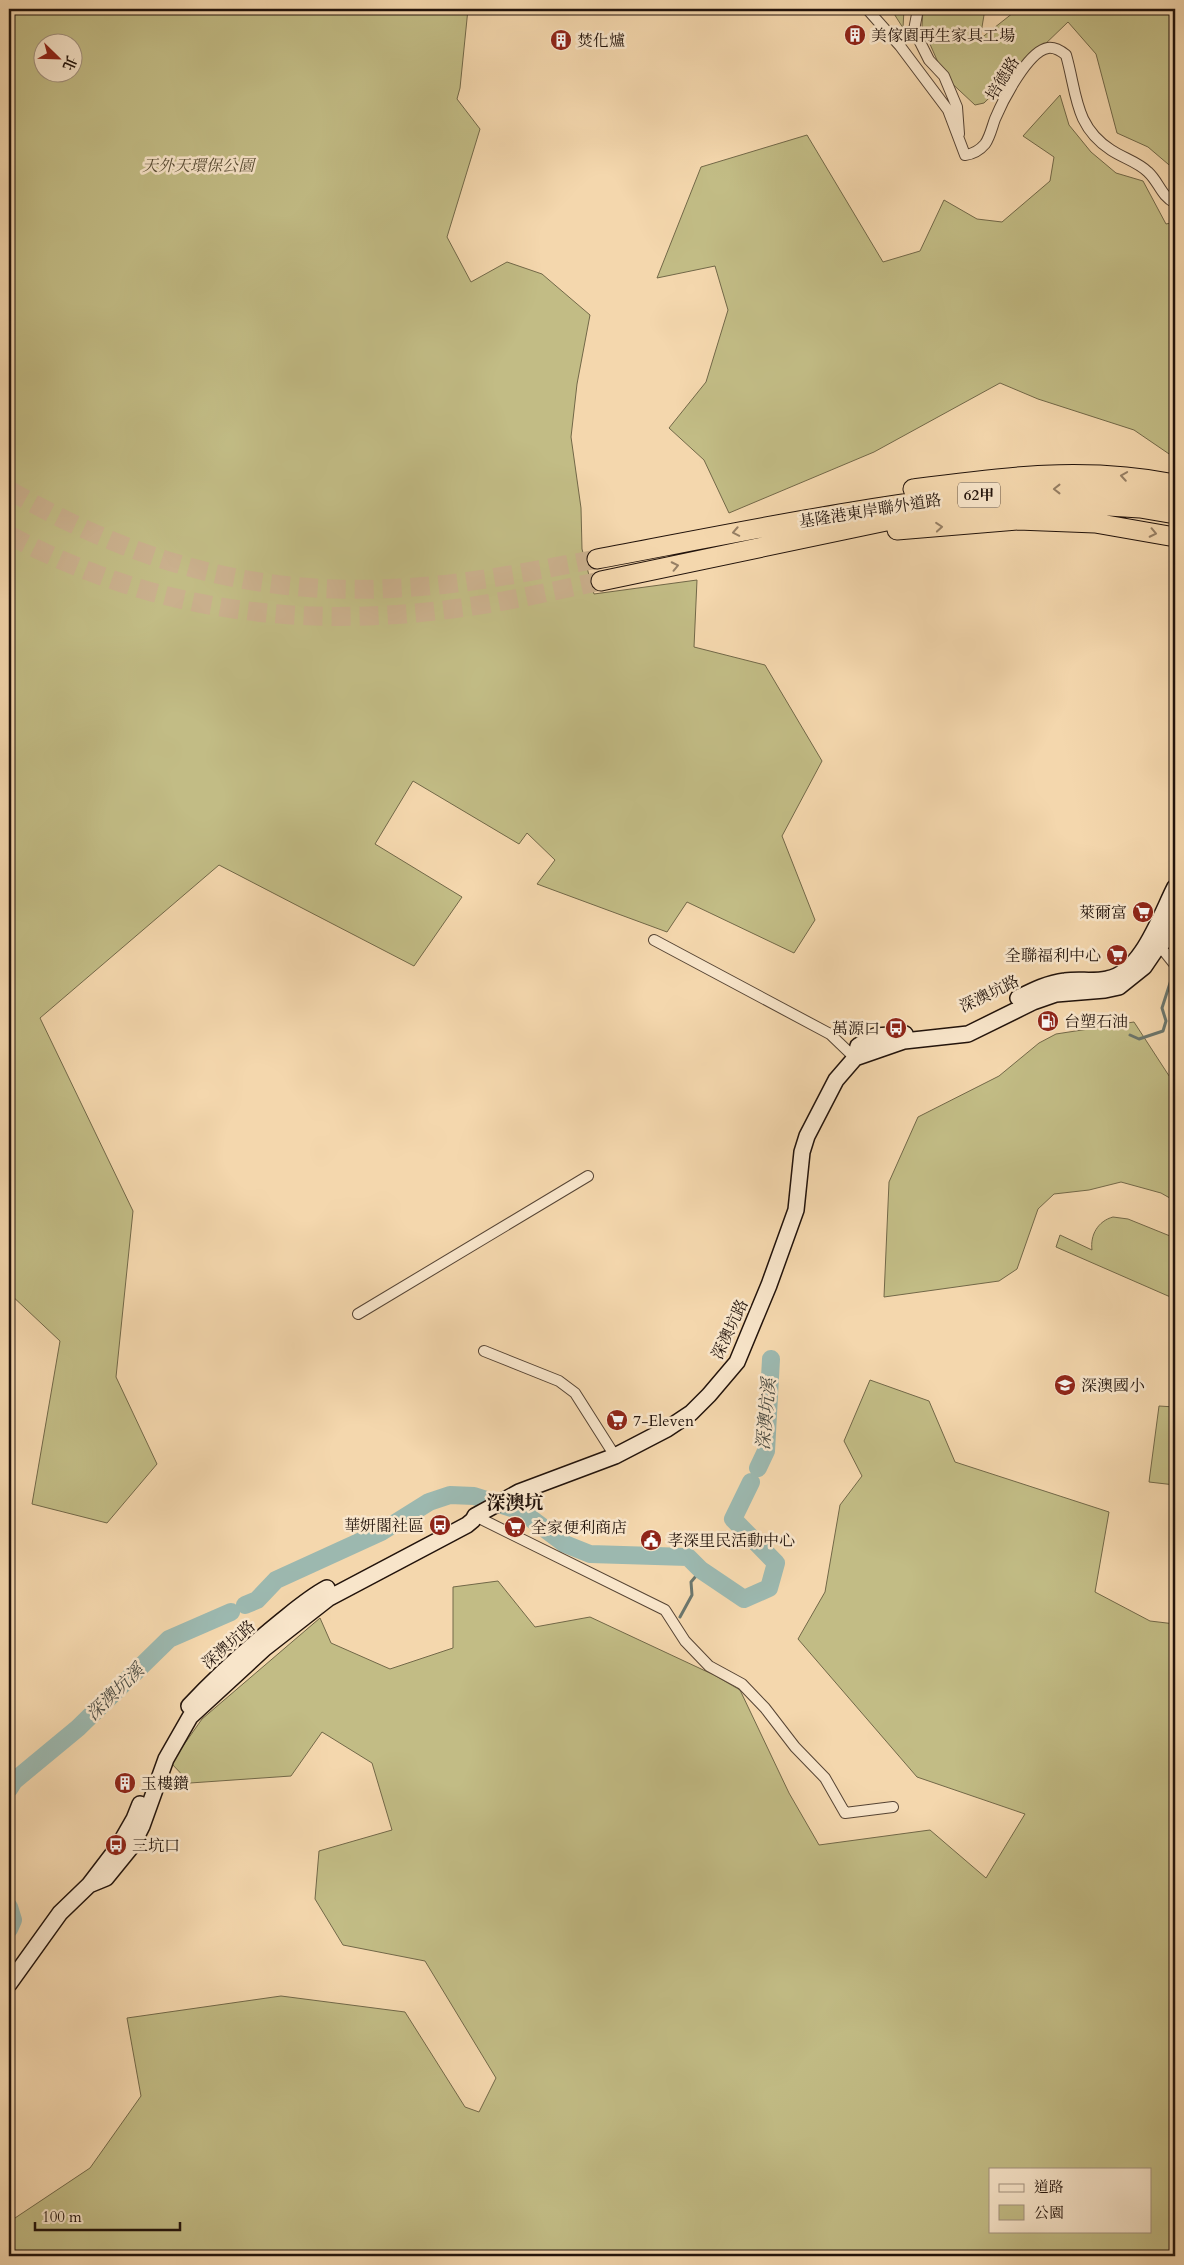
<svg xmlns="http://www.w3.org/2000/svg" width="1184" height="2265" viewBox="0 0 1184 2265" font-family="Cardo,'Noto Serif TC',serif">
	<style>
		.green { fill: #c2bc85; stroke: #726848; fill-rule: evenodd }
		.lines { fill: none; stroke-linecap: round; stroke-linejoin: round }
		.stream { stroke: #6b766d; stroke-width: 3 }
		.river { stroke: #9cb8af; stroke-width: 18 }
		.highway-tunnel { stroke: #cab08d; stroke-width: 19; stroke-dasharray: 19 9; stroke-linecap: butt }
		.street-casing { stroke: #564434; stroke-width: 12 }
		.secondary-casing { stroke: #22130b; stroke-width: 18 }
		.highway-casing { stroke: #22130b; stroke-width: 21 }
		.street { stroke: #f8e5ca; stroke-width: 10 }
		.secondary { stroke: #f8e5ca; stroke-width: 15 }
		.highway { stroke: #f4d7ad; stroke-width: 19 }
		.oneway { stroke: #967f64 }
		.labels { text-anchor: middle; stroke-width: 5; stroke-linejoin: round; paint-order: stroke }
		.shield { fill: #f8e5ca; stroke: #625244; stroke-width: 1 }
		.shield-label { font-size: 15px; font-weight: bold; fill: #22130b }
		.poi-label { font-size: 16px; fill: #22130b; stroke: #f8e5ca; text-anchor: start }
		.street-label { font-size: 16px; fill: #22130b; stroke: #f8e5ca }
		.park-label { font-size: 16px; font-style: italic; fill: #5a4e36; stroke: #f8e5ca }
		.water-label { font-size: 18px; font-style: italic; fill: #4d4d44; stroke: #f8e5ca }
		.quarter-label { font-size: 19px; font-weight: bold; fill: #22130b; stroke: #f8e5ca }
	</style>
	<rect width="100%" height="100%" fill="#f4d7ad"/>
	<filter id="stains"><feTurbulence type="fractalNoise" baseFrequency=".004" numOctaves="4"/><feColorMatrix values="0 0 0 0 .2 0 0 0 0 .09 0 0 0 0 .02 0 0 0 .5 -.17"/></filter>
	<radialGradient id="worn" r=".72"><stop offset=".6" stop-color="#630" stop-opacity="0"/><stop offset="1" stop-color="#630" stop-opacity=".3"/></radialGradient>
	<path class="green" d="M9 9H468L460 88 457 99 480 129 447 237 471 282 507 262 542 274 590 315 577 384 571 437 581 508 582 549 594 594 697 580 694 647 765 665 822 761 782 836 815 920 794 953 687 902 667 932 537 884 555 860 527 833 519 844 413 781 375 844 462 897 414 966 219 865 40 1018 133 1211 116 1377 157 1464 107 1523 32 1504 60 1341 9 1293ZM72 42V72H42V42Z
		M891 9H904L903 28Z
		M923 9H985L980 39 1018 9H1175V170L1148 147 1117 133 1096 54 1068 22 984 103 975 105 944 76 922 26Z
		M1060 95 1069 125 1091 152 1116 173 1143 181 1166 224 1175 222V458L1134 430 1038 399 1000 383 874 452 729 513 704 460 669 428 706 382 728 310 715 266 657 278 701 167 807 135 883 262 920 251 944 200 977 219 1002 222 1050 181 1054 157 1023 136Z
		M1134 1022 1175 1085V1201L1161 1193 1121 1182 1089 1190 1054 1194 1038 1209 1017 1269 999 1281 884 1297 889 1182 918 1117 999 1076 1039 1043 1056 1034Z
		M1113 1217 1128 1219 1175 1238V1299L1056 1247 1060 1235 1092 1250C1090 1235 1098 1221 1113 1217Z
		M870 1380 929 1401 955 1462 1109 1512 1095 1592 1150 1621 1175 1624V2256H9V2222L90 2168 141 2096 127 2018 281 1996 405 2012 465 2107 479 2112 496 2078 425 1961 343 1945 315 1899 319 1851 392 1830 372 1763 322 1732 291 1776 190 1783 171 1763 202 1719 320 1618 331 1643 390 1669 453 1648V1587L498 1581 535 1627 590 1617 714 1675 740 1690 789 1793 819 1845 930 1830 986 1878 1025 1814 917 1777 798 1639 825 1592 840 1505 862 1476 844 1441ZM990 2169H1150V2231H990Z
		M1159 1406 1175 1407V1485L1149 1482Z"/>
	<g class="lines">
		<path class="stream" d="M1130 1035 1139 1039 1163 1031 1166 1021 1162 1008 1171 980
			M680 1617 692 1595 691 1582 701 1570"/>
		<path class="river" d="M758 1468 766 1451 771 1359
			M245 1605 257 1600 276 1580 381 1532 429 1502 450 1495 474 1496 521 1511 565 1544 590 1554 688 1557 701 1570 744 1599 769 1588 776 1563 733 1519 751 1482
			M9 1789 14 1781 78 1728 169 1639 231 1612
			M9 1907 13 1920 9 1929"/>
		<path class="highway-tunnel" d="M9 490C131 561 257 597 399 588 466 585 532 571 597 559
			M9 535C151 610 294 629 452 609 502 603 552 591 601 581"/>
		<g class="street-casing">
			<path id="street" d="M867 9 900 46 948 110 965 155C973 154 980 150 985 144 990 137 992 127 995 119 1003 100 1028 51 1048 48 1055 47 1061 51 1066 55 1077 93 1074 126 1111 150 1123 158 1138 162 1148 172 1159 182 1161 196 1175 203
				M918 9 914 30 929 60 944 76 957 107 959 134
				M654 940 830 1034 855 1058
				M1159 945 1175 965
				M358 1314 588 1176
				M484 1351 559 1381 575 1393 615 1456
				M475 1516 665 1610 685 1641 709 1666 742 1684 765 1708 795 1747 825 1778 845 1813 893 1807"/>
		</g>
		<g class="secondary-casing">
			<path id="secondary" d="M1159 945 1175 911
				M1018 998C1034 990 1048 983 1065 981 1079 979 1093 982 1107 979 1141 974 1161 914 1175 887
				M855 1058 858 1046 875 1036 905 1034
				M189 1706C217 1676 248 1648 280 1622 295 1610 310 1597 327 1588
				M89 1885 106 1878 132 1846 142 1826 166 1759 190 1717 265 1648 329 1598 467 1525 473 1520 475 1516 519 1492 615 1456 667 1429 691 1413 709 1395 737 1362 769 1285 796 1210 802 1152 807 1136 836 1080 855 1058 904 1041 968 1034 1033 1002 1056 994 1105 990 1119 987 1144 967 1159 945 1175 934
				M9 1984 60 1913 89 1885 118 1847 134 1819 140 1804"/>
		</g>
		<g class="highway-casing">
			<path id="highway" d="M913 489C1003 477 1084 466 1175 484
				M897 530 1018 520 1095 523 1175 537
				M597 559C682 543 766 526 851 512 958 494 1067 480 1175 499
				M601 581 891 520 948 511 1077 504 1140 508 1175 514"/>
		</g>
		<use href="#street" class="street"/>
		<use href="#secondary" class="secondary"/>
		<use href="#highway" class="highway"/>
	</g>
	<defs><path id="oneway-chevron" d="M-2-3.5L2.5 0L-2 3.5" fill="none" stroke-width="1.6" stroke-linecap="round" stroke-linejoin="round" transform="scale(1.25)"/></defs>
	<g class="oneway">
		<use href="#oneway-chevron" transform="translate(1124 476) rotate(-171)"/>
		<use href="#oneway-chevron" transform="translate(1057 489) rotate(-180)"/>
		<use href="#oneway-chevron" transform="translate(939 527) rotate(-5)"/>
		<use href="#oneway-chevron" transform="translate(736 532) rotate(169)"/>
		<use href="#oneway-chevron" transform="translate(1153 533) rotate(12)"/>
		<use href="#oneway-chevron" transform="translate(675 566) rotate(-12)"/>
	</g>
	<defs>
		<g id="building-disc" transform="scale(1.125)"><circle r="9.5" fill="#8f2418" stroke="#f8e5ca"/><path d="M-4-6H4V6H1V3H-1V6H-4ZM-2.5-4.3h1.7v1.8h-1.7ZM.8-4.3h1.7v1.8H.8ZM-2.5-1h1.7V.8h-1.7ZM.8-1h1.7V.8H.8Z" fill="#fff"/></g>
		<g id="supermarket-disc" transform="scale(1.125)"><circle r="9.5" fill="#8f2418" stroke="#f8e5ca"/><path d="M-6-5.5h2.5l.6 2H6L4.5 2H-2.5L-4.4-4H-6ZM-1.5 3.2a1.3 1.3 0 1 0 .1 0ZM3 3.2a1.3 1.3 0 1 0 .1 0Z" fill="#fff"/></g>
		<g id="fuel-disc" transform="scale(1.125)"><circle r="9.5" fill="#8f2418" stroke="#f8e5ca"/><path d="M-5.5-6h7V0h2V4h1.3V-2.5L3-4.5l.8-.8L6-3V5H2.5V1h-1V6h-7ZM-4.2-4.7v3.2H.2V-4.7Z" fill="#fff"/></g>
		<g id="bus-disc" transform="scale(1.125)"><circle r="9.5" fill="#8f2418" stroke="#f8e5ca"/><path d="M-5-6H5V4H4V6H2V4H-2V6H-4V4H-5ZM-3.5-4V0h7V-4ZM-3.5 1.2v1.5H-2V1.2ZM2 1.2v1.5H3.5V1.2Z" fill="#fff"/></g>
		<g id="school-disc" transform="scale(1.125)"><circle r="9.5" fill="#8f2418" stroke="#f8e5ca"/><path d="M0-5L7-2L0 1L-7-2ZM-4 1L0 2.5L4 1V4Q0 6-4 4Z" fill="#fff"/></g>
		<g id="civic-disc" transform="scale(1.125)"><circle r="9.5" fill="#8f2418" stroke="#f8e5ca"/><path d="M-.6-6.5H3V-4.5H.6V-3L4-1V1h2V6H-6V1h2V-1L-.6-3ZM-1.2 2.5V6h2.4V2.5Z" fill="#fff"/></g>
	</defs>
	<g fill-rule="evenodd">
		<use href="#building-disc" x="855" y="35"/>
		<use href="#building-disc" x="561" y="40"/>
		<use href="#supermarket-disc" x="1143" y="912"/>
		<use href="#supermarket-disc" x="1117" y="955"/>
		<use href="#fuel-disc" x="1048" y="1021"/>
		<use href="#bus-disc" x="896" y="1028"/>
		<use href="#school-disc" x="1065" y="1385"/>
		<use href="#supermarket-disc" x="617" y="1420"/>
		<use href="#bus-disc" x="440" y="1525"/>
		<use href="#supermarket-disc" x="515" y="1527"/>
		<use href="#civic-disc" x="651" y="1540"/>
		<use href="#building-disc" x="125" y="1783"/>
		<use href="#bus-disc" x="116" y="1845"/>
	</g>
	<g class="labels">
		<rect class="shield" x="958" y="482.5" width="42" height="25" rx="4"/>
		<g class="shield-label">
			<text x="979" y="500">62甲</text>
		</g>
		<g class="poi-label">
			<text x="871" y="41">美傢園再生家具工場</text>
			<text x="577" y="46">焚化爐</text>
			<text x="1127" y="918" text-anchor="end">萊爾富</text>
			<text x="1101" y="961" text-anchor="end">全聯福利中心</text>
			<text x="1064" y="1027">台塑石油</text>
			<text x="880" y="1034" text-anchor="end">萬源口</text>
			<text x="1081" y="1391">深澳國小</text>
			<text x="633" y="1426">7-Eleven</text>
			<text x="424" y="1531" text-anchor="end">華妍閣社區</text>
			<text x="531" y="1533">全家便利商店</text>
			<text x="667" y="1546">孝深里民活動中心</text>
			<text x="141" y="1789">玉樓鑽</text>
			<text x="132" y="1851">三坑口</text>
		</g>
		<g class="street-label">
			<text transform="translate(1002 78) rotate(-58)" y="6">培德路</text>
			<text transform="translate(870 510) rotate(-9)" y="6">基隆港東岸聯外道路</text>
			<text transform="translate(989 993) rotate(-26)" y="6">深澳坑路</text>
			<text transform="translate(729 1329) rotate(-65)" y="6">深澳坑路</text>
			<text transform="translate(228 1644) rotate(-41)" y="6">深澳坑路</text>
		</g>
		<g class="park-label">
			<text x="198" y="171">天外天環保公園</text>
		</g>
		<g class="water-label">
			<text transform="translate(766 1414) rotate(-85)" y="6">深澳坑溪</text>
			<text transform="translate(115 1692) rotate(-44)" y="6">深澳坑溪</text>
		</g>
		<g class="quarter-label">
			<text x="515" y="1509">深澳坑</text>
		</g>
	</g>
	<rect width="1184" height="2265" fill="none" stroke="#f4d7ad" stroke-width="30"/>
	<rect x="10" y="10" width="1164" height="2245" fill="none" stroke="#22130b" stroke-width="2.5"/>
	<rect x="15" y="15" width="1154" height="2235" fill="none" stroke="#22130b"/>
	<rect x="989" y="2168" width="162" height="65" fill="#f8e5ca" stroke="#a2917e"/>
	<rect x="999" y="2184" width="25" height="8" fill="#f8e5ca" stroke="#a2917e"/>
	<text x="1034" y="2192" font-size="15" fill="#22130b">道路</text>
	<rect x="999" y="2205" width="25" height="15" fill="#c2bc85" stroke="#a2917e"/>
	<text x="1034" y="2218" font-size="15" fill="#22130b">公園</text>
	<g transform="translate(58 58) rotate(113)"><circle r="24" fill="#f8e5ca" stroke="#a2917e"/>
	<path d="M0-4L9 19L0 12L-9 19Z" fill="#8f2418"/>
	<text y="-8" font-size="14" font-weight="bold" text-anchor="middle" fill="#22130b">北</text>
	</g>
	<path d="M35 2222v8h145v-8" fill="none" stroke="#22130b" stroke-width="2.5"/>
	<text x="42" y="2222" font-size="15" fill="#22130b" stroke="#f8e5ca" stroke-width="4" paint-order="stroke">100 m</text>
	<rect width="100%" height="100%" filter="url(#stains)"/>
	<rect width="100%" height="100%" fill="url(#worn)"/>
</svg>
